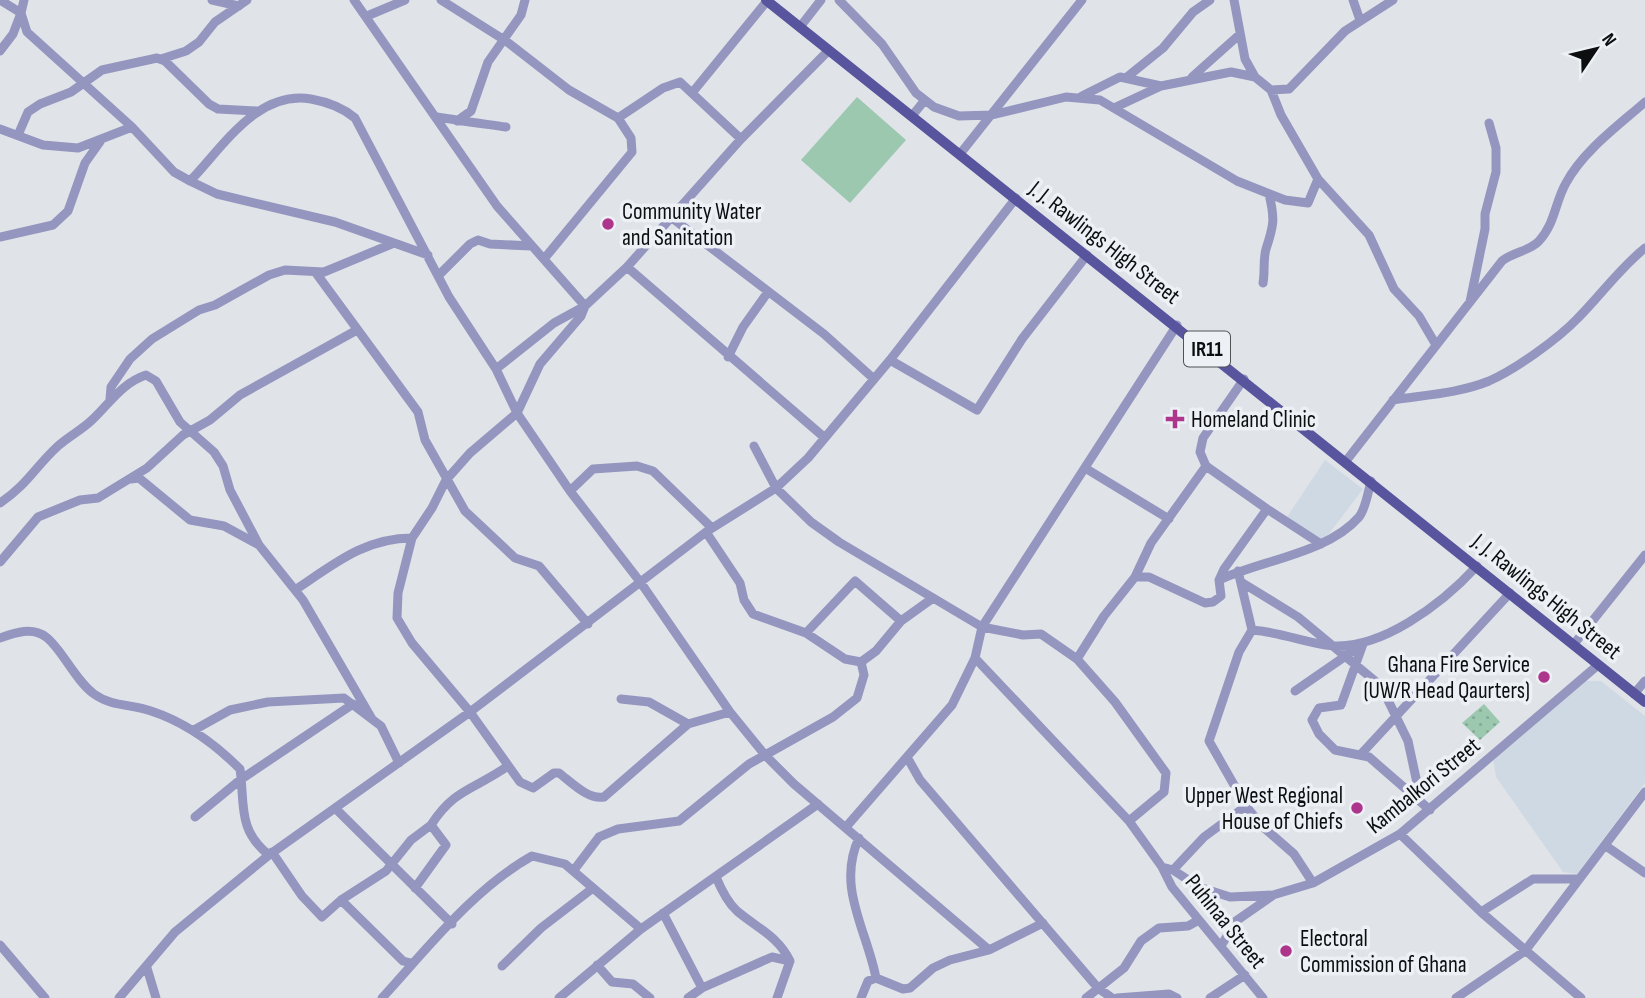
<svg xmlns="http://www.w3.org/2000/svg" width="1645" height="998" viewBox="0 0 1645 998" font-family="'Sofia Sans Condensed',sans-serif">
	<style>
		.built { fill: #cfd9e3 }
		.grass { fill: url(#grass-dots) }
		.garden { fill: #9cc8b0 }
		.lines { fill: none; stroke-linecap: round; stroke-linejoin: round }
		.minor { stroke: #9596c0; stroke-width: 9 }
		.major { stroke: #58549d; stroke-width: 10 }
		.poi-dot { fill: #ad368c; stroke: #edf1f5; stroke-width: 2.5 }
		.labels { text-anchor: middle; stroke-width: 7; stroke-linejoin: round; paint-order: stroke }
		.shield { fill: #edf1f5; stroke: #505254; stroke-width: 2 }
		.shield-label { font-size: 21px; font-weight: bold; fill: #0c0e0f }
		.poi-label { font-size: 23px; fill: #0c0e0f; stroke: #edf1f5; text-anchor: start }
		.street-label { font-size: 23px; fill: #0c0e0f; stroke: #edf1f5 }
	</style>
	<defs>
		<pattern id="grass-dots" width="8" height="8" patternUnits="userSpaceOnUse" patternTransform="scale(1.75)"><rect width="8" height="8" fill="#9cc8b0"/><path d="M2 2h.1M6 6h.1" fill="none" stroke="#85ab96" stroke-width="1.8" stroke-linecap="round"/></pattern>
	</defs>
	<rect width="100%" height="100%" fill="#e0e4e8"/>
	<path class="built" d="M1325 460 1363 489 1322 543 1287 517Z
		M1586 681H1601L1645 716V783L1577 874 1563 872 1496 777 1493 759Z"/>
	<path class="grass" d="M1484 704 1500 722 1480 740 1462 723Z"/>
	<path class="garden" d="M857 97 906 140 850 203 801 160Z"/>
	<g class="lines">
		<path class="minor" d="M24 0 21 13 27 32 132 127 174 172 190 181C223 147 257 90 311 99 328 102 342 107 355 118L449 297 496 369 517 413 570 491 641 583 730 712 765 755 794 784 989 950
			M212 0 239 6
			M354 0 497 206 585 306 554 323 496 369
			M441 0 506 41 569 90 618 118 631 138 632 152 544 259
			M839 0 882 44 916 93 934 107 959 116 992 115 1066 97 1100 100 1237 181 1285 200 1308 203 1318 179
			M1234 0 1245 59 1255 77
			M1353 0 1360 20
			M367 16 405 0
			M800 27 821 0
			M0 51 13 34 21 13 0 0
			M161 59 186 51 199 42 215 22 247 0
			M1127 77 1163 48 1193 12 1210 0
			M1192 77 1239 35
			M1271 90 1289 89 1345 31 1393 0
			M692 93 767 1
			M1082 96 1120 77 1161 86 1231 72 1255 77 1271 90 1281 115 1318 179 1369 235 1394 289 1419 316 1436 345
			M1116 107 1161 86
			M912 116 924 101
			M437 117C461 121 485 124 506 127
			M618 118 663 88 680 82 741 139
			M457 121 471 111 488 62 521 15 525 0
			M0 129 43 145 78 148 132 127
			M18 135 28 112 40 104 71 92 102 70 157 58 165 61 209 104 218 109 257 111
			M960 154 1082 0
			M190 181 217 194 335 222 428 255
			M672 218 824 334 874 379
			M0 237 53 225 68 211 85 163 102 139
			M627 267 825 438
			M316 273 418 412 425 440 465 511 515 558 539 566 588 624
			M438 276 470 244 478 240 490 244 531 246
			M1263 283C1265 273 1263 259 1266 249 1274 225 1275 219 1269 194
			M1470 302 1485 229V214L1496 172V148L1489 123
			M728 357 743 327 768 292
			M890 360 977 410 1022 339 1087 255
			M110 399 111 387 130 359 152 339 199 310 215 305 269 275 285 270 324 272 394 243
			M1393 400C1425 395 1460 393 1489 381 1516 369 1558 339 1578 318 1601 295 1619 269 1645 248
			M754 446 776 488 811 522 839 542 982 627 1023 635 1041 634 1077 659 1115 702 1166 773 1164 792 1129 821
			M1346 461 1502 261C1513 252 1530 251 1539 241 1555 224 1555 202 1566 183 1583 151 1619 125 1645 102
			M1085 468 1169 519
			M131 479 139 478 190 520 224 526 259 545 303 600 372 719
			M570 491 593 469 637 466 653 471 712 528
			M0 503C28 484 35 467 58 446 69 436 82 430 93 419 110 403 122 383 146 375L156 381 180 422 214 452 223 466 230 490 259 545
			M1267 509 1321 544
			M706 532 740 583 744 600 753 614 806 633 845 659 861 662 876 651 901 621 933 598
			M0 562 38 517 80 500 98 498 147 468 183 435 210 420 240 395 357 330
			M1238 571 1252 630 1239 652 1209 741 1246 806 1262 826 1294 854 1313 883
			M1135 577H1149L1205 603 1213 602 1221 596 1219 580 1224 569 1267 509 1206 466
			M1219 580C1262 560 1328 553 1359 517 1366 508 1368 492 1371 481
			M1241 582 1298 617 1381 686 1408 741 1417 783V800
			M295 590C333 565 364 538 412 538
			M1252 630C1278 632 1301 641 1326 645 1379 653 1443 603 1477 566
			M806 633 855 581 901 621
			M0 638C14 633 32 626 46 637 62 649 74 679 94 694 112 707 132 704 151 711 185 722 215 744 240 769 245 803 237 830 269 855
			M1574 644 1645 555
			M975 658 1129 821 1162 867 1173 870 1199 887 1230 897 1273 895 1313 883 1400 834 1598 665
			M1077 659 1104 616 1135 577 1151 543 1206 466 1200 452 1203 438 1244 379
			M1295 691 1363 644 1341 705 1319 708 1312 720 1319 734 1335 750 1369 757 1430 810
			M1634 694 1645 681
			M621 699 649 702 688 724
			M730 712 688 724 604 797C588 800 571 782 559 773H554L533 788 520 782 470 712 412 643 397 618 398 593 412 538 432 508 446 480 470 453 517 413 540 364 581 316 585 306 627 267 741 139 829 50
			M194 730 230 710 268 702 344 698 381 726 399 763
			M1362 753 1510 593
			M907 757 920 780 1098 988 1112 998
			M335 808 452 924
			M195 817 240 780 353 704
			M431 825C455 788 474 790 508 766
			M846 827 952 705 975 658 982 627 1177 325
			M1400 834 1481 912 1581 998
			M859 838C836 887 867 930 876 978
			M1606 846 1645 873
			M272 852 302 896 322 917 341 900 386 871 411 840 431 825 446 845 415 888
			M1162 867 1172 887 1263 998
			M574 870 599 837 618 829 679 821 749 764 833 717 857 698 864 675 861 662
			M1173 870 1204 837 1246 806
			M716 877C721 889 727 902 737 911 757 928 778 936 790 961L777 998
			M341 900 403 961 411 963
			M1481 912 1533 879H1579
			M663 913 702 988
			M0 945 45 998
			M1221 946 1236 921 1272 896
			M597 965 612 982 633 984 650 998
			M502 966 541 928 593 888
			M147 968 156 998
			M119 998 175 932 269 855 470 712 706 532 776 488 808 458 890 360 1016 198
			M382 998C427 949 473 889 532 856L565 864 641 929
			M559 998 641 929 818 804
			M688 998 702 988 772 957 790 961
			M861 998 868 981 876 978 903 989 910 988 933 968 950 960 989 950 1043 923
			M1086 998 1124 968 1141 941 1159 928 1188 926 1199 920
			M1117 998 1169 994 1177 998
			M1210 998 1245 975
			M1456 998 1525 951 1645 792"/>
		<path class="major" d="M766 0 1645 702"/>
	</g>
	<g class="poi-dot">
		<circle cx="608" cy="224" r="7"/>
		<path d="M1171.5 408.5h7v7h7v7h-7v7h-7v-7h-7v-7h7z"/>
		<circle cx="1544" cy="677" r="7"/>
		<circle cx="1357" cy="808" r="7"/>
		<circle cx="1286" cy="951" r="7"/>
	</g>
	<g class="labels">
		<rect class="shield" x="1184" y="331.5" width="46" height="35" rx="5"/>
		<g class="shield-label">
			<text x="1207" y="356">IR11</text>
		</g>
		<g class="poi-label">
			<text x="622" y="219">Community Water<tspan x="622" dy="26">and Sanitation</tspan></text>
			<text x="1191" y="427">Homeland Clinic</text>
			<text x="1530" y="672" text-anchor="end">Ghana Fire Service<tspan x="1530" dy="26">(UW/R Head Qaurters)</tspan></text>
			<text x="1343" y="803" text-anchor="end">Upper West Regional<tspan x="1343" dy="26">House of Chiefs</tspan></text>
			<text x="1300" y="946">Electoral<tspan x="1300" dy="26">Commission of Ghana</tspan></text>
		</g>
		<g class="street-label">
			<text transform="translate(1105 242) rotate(38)" y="8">J. J. Rawlings High Street</text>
			<text transform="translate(1547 596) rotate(39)" y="8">J. J. Rawlings High Street</text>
			<text transform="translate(1423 785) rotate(-39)" y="8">Kambalkori Street</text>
			<text transform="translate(1226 921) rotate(51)" y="8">Puhinaa Street</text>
		</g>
	</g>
	<g transform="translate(1596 49) rotate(55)" stroke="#edf1f5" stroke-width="5" paint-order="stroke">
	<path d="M0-5L12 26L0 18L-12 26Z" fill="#0c0e0f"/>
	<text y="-10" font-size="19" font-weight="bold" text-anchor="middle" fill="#0c0e0f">N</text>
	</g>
</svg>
